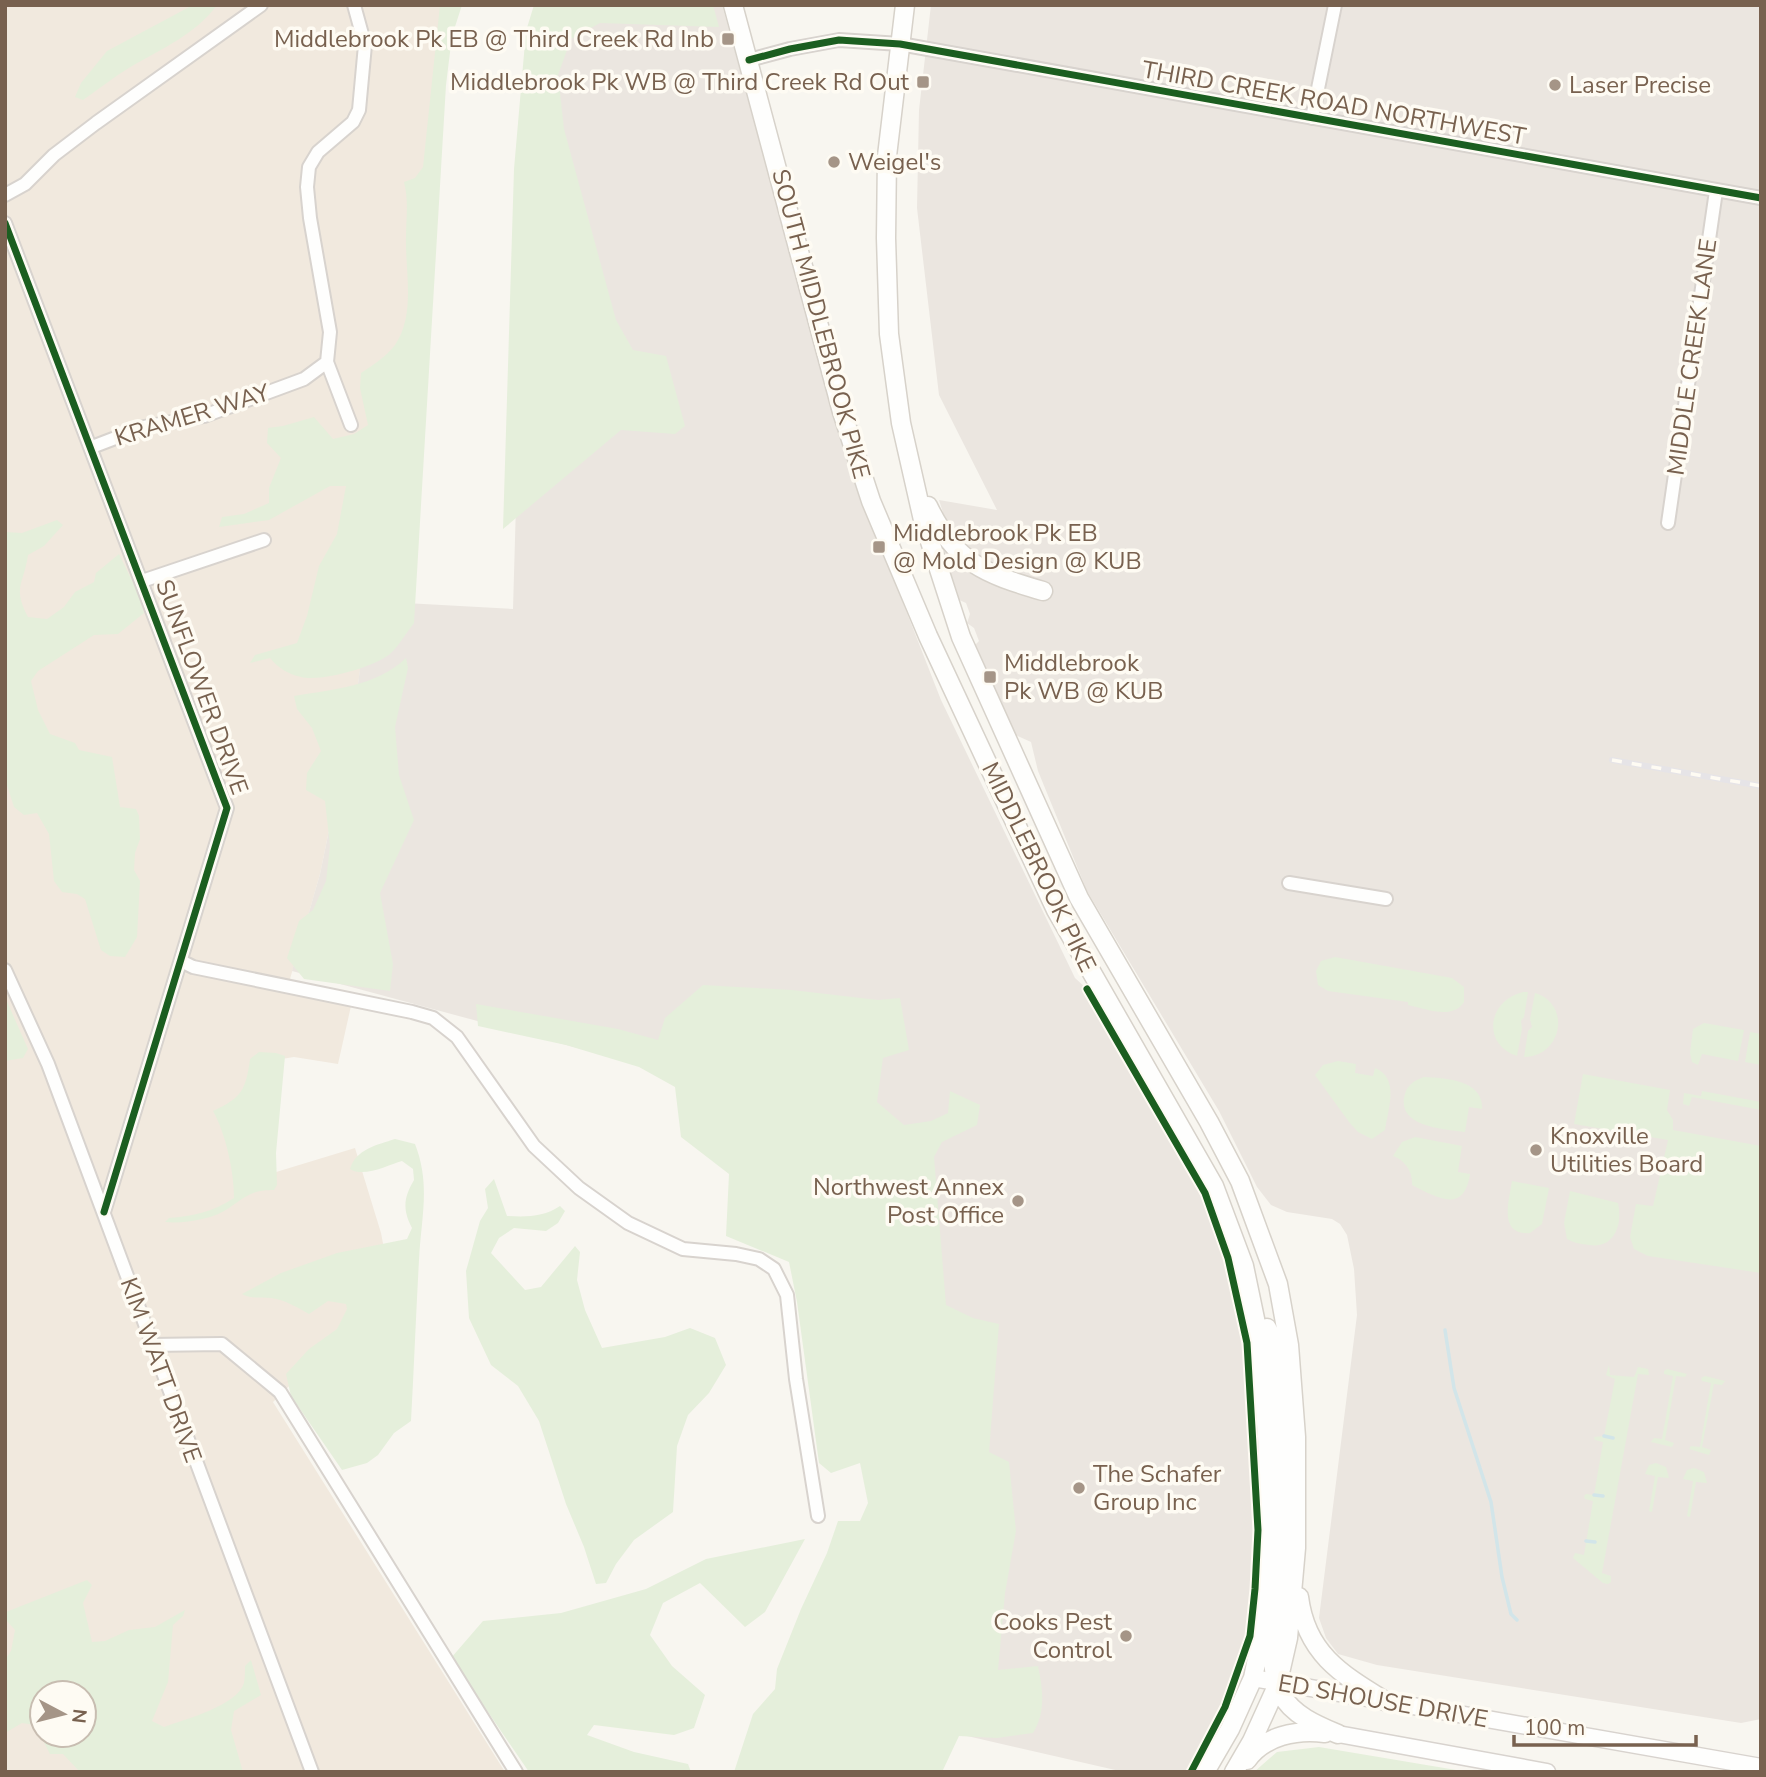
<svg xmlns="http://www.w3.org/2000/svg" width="1766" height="1777" viewBox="0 0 1766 1777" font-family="'Nunito Sans',sans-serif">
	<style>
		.residential { fill: #f1e9de; fill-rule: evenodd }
		.industrial { fill: #ebe6e0 }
		.green { fill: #e5efdb; fill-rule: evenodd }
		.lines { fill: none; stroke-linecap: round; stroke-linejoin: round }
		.stream { stroke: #d2e5e9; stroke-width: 3.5 }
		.minor-casing { stroke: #d8d3ce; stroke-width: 16 }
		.tertiary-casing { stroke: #d8d3ce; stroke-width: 19 }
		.secondary-casing { stroke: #d7d2ca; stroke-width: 21 }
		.minor { stroke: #fefefd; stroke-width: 12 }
		.tertiary { stroke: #fefefd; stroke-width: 16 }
		.secondary { stroke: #fefefd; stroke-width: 18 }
		.rail-casing { stroke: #e6e4e7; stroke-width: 6 }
		.rail { stroke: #fefbf3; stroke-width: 3.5; stroke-dasharray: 10; stroke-linecap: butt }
		.cycleway-casing { stroke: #fefbf3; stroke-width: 11 }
		.cycleway { stroke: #1b5e20; stroke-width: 7 }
		.poi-dot { fill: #a59587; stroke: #fefbf3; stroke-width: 2.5 }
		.labels { text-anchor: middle; stroke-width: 7; stroke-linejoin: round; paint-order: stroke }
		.poi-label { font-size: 24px; fill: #78614f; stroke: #fefbf3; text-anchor: start }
		.street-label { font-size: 24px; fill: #78614f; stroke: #fefbf3 }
	</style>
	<rect width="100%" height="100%" fill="#f8f6f0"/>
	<path class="residential" d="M5 5H452L356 699 320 874 286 993 351 1006 338 1064 294 1057 257 1063 250 1180 355 1148 381 1233 391 1285 273 1402 505 1772H5ZM42 1693H84V1735H42Z"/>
	<path class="industrial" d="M548 5H722L829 394 860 493 941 700 1075 978 1087 989 1205 1193 1228 1258 1247 1343 1258 1530 1250 1636 1225 1707 1191 1772H1124L937 1729 859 1124 292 971 320 874 356 699 369 601 513 609 526 155Z
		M931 5H1761V1719L1741 1723 1377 1665 1338 1654 1326 1638 1319 1618 1357 1315 1354 1269 1347 1235 1340 1224 1332 1219 1287 1212 1271 1205 1257 1187 1219 1111 1087 891 1038 771 1031 742 1013 734 974 646 979 641 974 628 967 623 970 614 966 603 957 599 939 544 948 528 939 500 997 510 939 395 917 208 919 110Z"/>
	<path class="green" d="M193 5H217C196 34 163 48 132 66 115 76 99 89 83 100L75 97 81 83 107 51Z
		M440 5H462L452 36 446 85 414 623C406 633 399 646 390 654 374 667 322 682 301 677 288 674 278 668 270 658L250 663 255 655 297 643 307 616 319 566 337 534 346 486H330L269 520 219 527 222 517 244 514 269 503V488L281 458 267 443 268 428 283 426 314 417 333 439 354 434 368 425 360 388 361 373C373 365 386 357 395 345 416 314 405 272 406 237 406 218 409 201 404 182L415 178 423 167Z
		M534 5H713L719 27 600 23 571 39 558 75 564 129 616 320 633 350 666 356 685 426 675 434 621 430 503 529 514 169 526 31Z
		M57 520 63 525 44 546 28 555C24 584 12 587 28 617L47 619 64 607 75 592 94 582 96 573 119 554 138 593 144 613 118 634 94 635 38 671 31 681 38 710 50 734 75 743 79 750 112 757 120 807 136 809 139 816 140 839 135 853 134 870 140 881 137 937 125 957 110 956 101 950 85 899 77 894 62 892 54 881 49 834 37 813 24 815 14 807 5 779V532L22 533Z
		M406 658 408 668 395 727 399 775 414 820 380 893 393 964 390 991 304 979 287 958 299 921 313 910 326 881 330 846 325 801 306 790 307 773 321 751 312 728 297 709 294 696C334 689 375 687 406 658Z
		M1335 957 1452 978 1464 987V1002C1453 1020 1426 1009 1408 1005V1002L1328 991 1318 985 1316 971 1321 961Z
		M703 985 792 990 878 1000 900 998 909 1050 883 1058 877 1102 904 1125 931 1121 948 1113 950 1091 980 1105 977 1125 942 1142 934 1157 946 1305 973 1318 999 1324 989 1452 1009 1462 1016 1531 1005 1593 998 1670 1038 1666C1043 1689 1046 1712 1033 1733L997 1738 959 1736 942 1772H734L753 1714 775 1689 777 1669 801 1609 827 1553 838 1521H860L868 1503 860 1463 831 1473 819 1463 797 1302 789 1262 726 1236 729 1174 681 1137 675 1087 639 1067 566 1045 478 1026 476 1004 618 1029 658 1040 665 1018Z
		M1523 992H1528L1524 1017 1521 1021 1522 1029 1517 1056C1481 1044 1488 1000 1523 992Z
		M1535 993C1572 1004 1562 1057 1524 1057L1528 1031 1532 1027 1530 1019Z
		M5 997 28 1049 23 1058 5 1061Z
		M1704 1023 1744 1030 1738 1061 1702 1054 1698 1065 1692 1062 1690 1053 1693 1029Z
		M1750 1032 1761 1034V1065L1745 1062Z
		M259 1052 276 1053 285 1056 276 1153 277 1185 274 1190C251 1190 247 1196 229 1208 214 1219 184 1224 165 1222L169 1218C193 1216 213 1212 234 1198 234 1172 226 1134 213 1111 242 1098 246 1089 250 1059Z
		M1338 1061 1356 1064 1355 1073 1373 1076 1375 1068C1400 1078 1388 1109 1385 1130L1372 1139 1358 1132 1349 1122 1315 1075 1323 1065Z
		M1583 1074 1670 1090 1667 1110 1673 1120V1130L1761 1146V1273L1648 1256 1634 1249 1630 1237 1636 1204 1653 1206 1668 1140 1574 1124Z
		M1424 1077C1445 1078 1484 1080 1482 1109L1469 1107 1465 1132C1444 1129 1395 1127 1405 1094 1407 1085 1415 1080 1424 1077Z
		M1702 1091 1761 1102V1110L1692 1097 1689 1106 1683 1104 1684 1093 1701 1096Z
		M1415 1137 1462 1146 1458 1172 1470 1174C1464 1215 1436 1197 1412 1185 1413 1172 1405 1160 1393 1156L1402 1142Z
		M395 1139 415 1144C431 1185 421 1218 419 1260 416 1314 414 1367 411 1421L394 1433 378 1455 367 1463 342 1470 291 1396 286 1374 309 1349 337 1329 347 1309 346 1304 328 1301 309 1314C297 1307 285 1300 271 1298 260 1296 252 1300 242 1294L281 1273 337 1253 407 1239 412 1228C402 1209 404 1197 414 1180L413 1169 402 1161C388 1165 364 1178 350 1169 356 1149 377 1145 395 1139Z
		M494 1179 507 1216C527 1217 544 1217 560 1206L565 1211 558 1223 546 1231 514 1228 499 1238 491 1253 525 1290 541 1287 575 1246 580 1252 577 1280 585 1310 602 1348 665 1337 690 1328 715 1338 726 1365 709 1393 688 1415 677 1446 673 1512 634 1540 616 1564 606 1583 596 1584 584 1547 566 1504 539 1421 518 1386 491 1365 469 1318 466 1271 480 1221 488 1208 485 1189Z
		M1512 1181 1549 1188 1542 1224 1530 1233C1498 1236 1509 1200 1512 1181Z
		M1570 1191 1618 1203C1623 1225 1614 1249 1589 1245 1581 1244 1574 1243 1567 1239L1564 1223Z
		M1609 1365 1610 1375 1634 1377 1638 1367 1648 1369 1649 1375 1638 1374 1602 1573 1611 1576V1582L1608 1584 1603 1583 1573 1558 1575 1553 1584 1555 1593 1501 1585 1499 1584 1496 1586 1494 1594 1495 1603 1442 1595 1440 1594 1437 1604 1436 1615 1379 1606 1375Z
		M1667 1369 1687 1374 1685 1377 1676 1376 1665 1440 1674 1443 1672 1447 1651 1442 1654 1438 1662 1439 1673 1376 1664 1374V1371Z
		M1705 1376 1725 1381 1722 1385 1714 1384 1702 1447 1711 1450 1709 1455 1689 1449 1691 1446 1700 1447 1711 1383 1702 1381 1701 1378Z
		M1656 1463 1666 1467 1669 1478 1658 1477 1652 1512 1649 1511 1655 1476 1645 1474 1649 1465Z
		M1694 1468 1704 1472 1707 1483 1696 1482 1690 1517 1687 1516 1693 1481 1683 1479 1687 1470Z
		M805 1539 765 1612 745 1627 700 1583 663 1603 650 1635 672 1666 705 1695 694 1728 674 1735 594 1725 587 1735 634 1752 688 1764 691 1772H529L451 1658 483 1621 561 1613 646 1589 706 1559Z
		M87 1580 92 1585 83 1603 92 1642 105 1641 129 1630 155 1627 185 1610 183 1616 173 1625 168 1682 152 1721 164 1727C185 1719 237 1706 244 1683 245 1678 245 1671 245 1666L251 1660 261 1695 234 1711 231 1730 243 1772H80L63 1754H50L35 1725 22 1723 5 1733V1660L11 1651 15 1630 7 1621 6 1612ZM42 1693H84V1735H42Z
		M1319 1747 1468 1772H1254L1277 1752Z"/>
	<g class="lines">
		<path class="stream" d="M1445 1330 1454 1388 1491 1502 1502 1577 1511 1614 1517 1620
			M1604 1436 1613 1438
			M1594 1495 1603 1496
			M1586 1541 1595 1542"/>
		<g class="minor-casing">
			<path id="minor" d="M749 60 790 49 839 40 900 44 1761 198
				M1312 118 1335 5
				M5 195 25 184 54 155 96 123 261 5
				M5 223 227 808 104 1212
				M351 425 327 362 330 332 310 218 307 187 309 167 318 152 353 122 359 110 365 45 354 5
				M92 447 144 427 204 416 304 379 327 362
				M1668 523 1716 191
				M142 581 264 540
				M1289 883 1386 899
				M181 961 193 967 412 1012 433 1018 457 1037 534 1146 579 1188 628 1223 683 1249 736 1254 759 1259 774 1269 787 1295 796 1379 818 1516
				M5 970 48 1064 312 1772
				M151 1345 222 1344 280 1392 516 1772"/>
		</g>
		<g class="tertiary-casing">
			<path id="tertiary" d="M1253 1678 1761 1767
				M1338 1734 1547 1772"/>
		</g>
		<g class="secondary-casing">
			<path id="secondary" d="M733 5 842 412 871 501 928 636 1056 910 1214 1186 1244 1266 1259 1338 1267 1436 1271 1548 1262 1634 1253 1678 1230 1729 1205 1772
				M905 5 887 156 886 238 889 334 901 423 923 520 961 637 1079 898 1209 1122 1240 1181 1278 1284 1289 1345 1296 1437V1548L1288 1638 1277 1686 1252 1741 1234 1772
				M928 506C955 563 985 574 1043 591
				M1267 1328 1271 1337C1279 1405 1284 1473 1283 1541 1283 1586 1260 1655 1282 1695 1292 1715 1319 1726 1338 1734
				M1299 1597C1306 1653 1341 1674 1385 1701
				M1247 1760C1264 1736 1297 1729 1325 1733"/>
		</g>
		<use href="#minor" class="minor"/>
		<use href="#tertiary" class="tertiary"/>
		<use href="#secondary" class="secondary"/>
		<g class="rail-casing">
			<path id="rail" d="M1612 760 1761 786"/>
		</g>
		<use href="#rail" class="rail"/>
		<g class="cycleway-casing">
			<path id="cycleway" d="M749 60 790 49 839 40 900 44 1761 198
				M5 223 227 808 104 1212
				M1087 989 1205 1193 1228 1258 1247 1343 1258 1530 1255 1589 1250 1636 1225 1707 1191 1772"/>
		</g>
		<use href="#cycleway" class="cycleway"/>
	</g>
	<g class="poi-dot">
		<rect x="721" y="32" width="14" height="14" rx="3.5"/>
		<rect x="916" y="75" width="14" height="14" rx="3.5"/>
		<circle cx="1555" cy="85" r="7"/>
		<circle cx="834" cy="162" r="7"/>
		<rect x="872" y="540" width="14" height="14" rx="3.5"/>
		<rect x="983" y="670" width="14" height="14" rx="3.5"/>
		<circle cx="1536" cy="1150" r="7"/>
		<circle cx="1018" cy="1201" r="7"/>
		<circle cx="1079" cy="1488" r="7"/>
		<circle cx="1126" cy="1636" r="7"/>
	</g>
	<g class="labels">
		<g class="poi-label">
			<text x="714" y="47" text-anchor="end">Middlebrook Pk EB @ Third Creek Rd Inb</text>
			<text x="909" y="90" text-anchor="end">Middlebrook Pk WB @ Third Creek Rd Out</text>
			<text x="1569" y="93">Laser Precise</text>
			<text x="848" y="170">Weigel's</text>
			<text x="893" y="541">Middlebrook Pk EB<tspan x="893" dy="28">@ Mold Design @ KUB</tspan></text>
			<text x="1004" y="671">Middlebrook<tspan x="1004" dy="28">Pk WB @ KUB</tspan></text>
			<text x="1550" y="1144">Knoxville<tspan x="1550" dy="28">Utilities Board</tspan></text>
			<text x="1004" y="1195" text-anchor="end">Northwest Annex<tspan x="1004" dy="28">Post Office</tspan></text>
			<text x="1093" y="1482">The Schafer<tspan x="1093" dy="28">Group Inc</tspan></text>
			<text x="1112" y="1630" text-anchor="end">Cooks Pest<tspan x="1112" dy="28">Control</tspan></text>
		</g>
		<g class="street-label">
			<text transform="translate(1334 103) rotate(10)" y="8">THIRD CREEK ROAD NORTHWEST</text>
			<text transform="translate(821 324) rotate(75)" y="8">SOUTH MIDDLEBROOK PIKE</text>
			<text transform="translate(1692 357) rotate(-82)" y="8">MIDDLE CREEK LANE</text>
			<text transform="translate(192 415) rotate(-17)" y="8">KRAMER WAY</text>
			<text transform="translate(202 687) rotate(70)" y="8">SUNFLOWER DRIVE</text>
			<text transform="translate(1039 867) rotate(64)" y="8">MIDDLEBROOK PIKE</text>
			<text transform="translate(161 1370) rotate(70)" y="8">KIM WATT DRIVE</text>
			<text transform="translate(1383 1701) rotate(10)" y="8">ED SHOUSE DRIVE</text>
		</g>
	</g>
	<rect width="1766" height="1777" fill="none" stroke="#78614f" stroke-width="14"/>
	<g transform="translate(63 1714) rotate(97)"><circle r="33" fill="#fefbf3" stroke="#c8bdb1" stroke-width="2"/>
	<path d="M0-5L12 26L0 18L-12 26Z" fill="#a59587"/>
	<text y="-10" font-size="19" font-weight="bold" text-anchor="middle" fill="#78614f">N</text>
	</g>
	<path d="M1514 1735v10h182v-10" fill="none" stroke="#78614f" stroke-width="3.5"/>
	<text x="1524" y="1735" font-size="21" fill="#78614f" stroke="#fefbf3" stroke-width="5" paint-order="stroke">100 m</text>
</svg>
